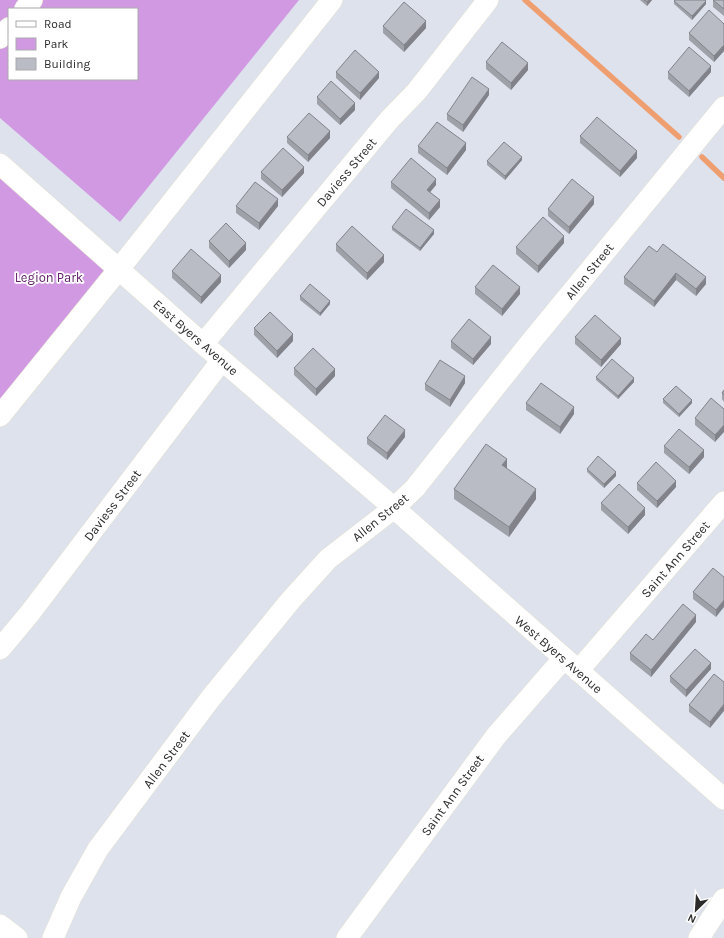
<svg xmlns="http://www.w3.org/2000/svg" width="724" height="938" viewBox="0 0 724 938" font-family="Karla,sans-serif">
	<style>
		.green { fill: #d299e3; fill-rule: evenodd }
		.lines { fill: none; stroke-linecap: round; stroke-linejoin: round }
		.stream { stroke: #ef9e70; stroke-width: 5.5 }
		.minor-casing { stroke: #e3e2d2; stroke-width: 22 }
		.minor { stroke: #fff; stroke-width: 21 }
		.wall { fill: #9fa1a9 }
		.shaded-wall { fill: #82838a }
		.building { fill: #b9bbc5; stroke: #82838a }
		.labels { text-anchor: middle; stroke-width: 3.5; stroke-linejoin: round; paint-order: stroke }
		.street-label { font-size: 13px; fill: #2b2b2b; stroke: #fff }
		.park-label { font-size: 13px; fill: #601a68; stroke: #fff }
	</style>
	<rect width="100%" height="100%" fill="#dde2ed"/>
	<path class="green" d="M0 0H299L120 222 0 118ZM9 9H137V79H9Z
		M0 174 119 269 0 416Z"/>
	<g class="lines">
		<path class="stream" d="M525 0 679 137
			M702 157 724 178"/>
		<g class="minor-casing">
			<path id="minor" d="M25 9 32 0
				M0 38 9 28
				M0 164 203 344 394 508 724 799
				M203 344 389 120 417 91 488 0
				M0 416 119 269 332 0
				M0 649 30 613 222 360
				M578 671 724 502
				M0 925 17 938
				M53 938 71 897 98 849 210 699 290 601 328 559 394 508 415 488 530 343 724 107
				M347 938 496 736 564 658
				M699 938 724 899"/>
		</g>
		<use href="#minor" class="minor"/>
	</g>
	<path class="wall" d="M640 0H652L647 6Z
		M713 0H724V16L713 7Z
		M674 1 706 4 692 20 674 4Z
		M724 24V51L714 62 689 40V33Z
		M383 26 426 28 404 52 383 33Z
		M486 62 528 70 511 90 486 69Z
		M336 72 379 78 360 100 336 78Z
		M668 72H711L689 97 668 79Z
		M489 95 463 132 447 120V114Z
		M317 97 355 110 340 125 317 104Z
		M580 136 637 158 620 177 580 143Z
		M287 137 330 138 308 162 287 143Z
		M418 146 466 150 447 175 418 153Z
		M522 160 505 180 487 165V161Z
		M261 172 304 173 282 197 261 179Z
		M391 182 436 185 430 192 440 207 429 220 391 188Z
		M594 204 569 234 548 216V209Z
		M236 206H278L259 230 236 213Z
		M392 227 434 234 420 251 392 230Z
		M209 241 246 250 229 268 209 248Z
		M564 243 538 273 516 254V247Z
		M336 244 384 262 367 280 336 251Z
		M657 252 706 284 696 296 676 280 654 307 624 284V277Z
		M172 271 221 282 201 304 172 278Z
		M475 287 520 294 502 316 475 294Z
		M300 296 330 304 320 316 300 300Z
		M254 328 293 341 277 358 254 335Z
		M575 337 621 344 601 367 575 344Z
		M451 341 491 344 473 365 451 348Z
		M294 368 335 376 316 396 294 375Z
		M596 377 634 382 618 399 596 380Z
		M465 383 450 407 425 390V384Z
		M724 390V402L722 399V393Z
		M663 399 692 403 679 417 663 403Z
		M526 403 574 414 560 434 526 410Z
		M724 409 715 442 695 425V418Z
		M405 437 387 460 367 444V438Z
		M664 446 704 457 689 474 664 453Z
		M587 469 616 476 604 488 587 472Z
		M637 483 676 487 657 508 637 490Z
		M454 489 536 499 509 537 454 499Z
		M601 503 645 515 628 534 601 510Z
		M724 577 716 617 693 599V592Z
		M696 622 651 677 630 660V653L653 640Z
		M711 669 686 697 670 682V676Z
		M724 682 710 728 689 712V705Z"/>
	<path class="shaded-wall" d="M649 0H652L647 6V2Z
		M706 1V4L692 20V16Z
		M426 21V28L404 52V45Z
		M724 45V51L714 62V56Z
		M528 63V70L511 90V83Z
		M711 66V72L689 97V91Z
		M379 72V78L360 100V93Z
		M489 89V95L463 132V125Z
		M355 103V110L340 125V119Z
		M330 131V138L308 162V155Z
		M466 143V150L447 175V168Z
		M637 151V158L620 177V171Z
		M522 157V160L505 180V176Z
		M304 167V173L282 197V190Z
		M436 179V185L427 196V190Z
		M594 197V204L569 234V227Z
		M278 199V206L259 230V223Z
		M440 200V207L429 220V213Z
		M434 230V234L420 251V248Z
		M564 236V243L538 273V266Z
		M246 243V250L229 268V261Z
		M384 255V262L367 280V273Z
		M676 273V280L654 307V301Z
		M221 275V282L201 304V297Z
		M706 277V284L696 296V289Z
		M520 287V294L502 316V309Z
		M330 301V304L320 316V313Z
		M293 334V341L277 358V351Z
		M491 337V344L473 365V359Z
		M621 338V344L601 367V360Z
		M335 369V376L316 396V389Z
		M465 376V383L450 407V400Z
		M634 378V382L618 399V396Z
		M692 400V403L679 417V414Z
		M574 407V414L560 434V427Z
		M724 425V432L715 442V435Z
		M405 430V437L387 460V453Z
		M704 450V457L689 474V467Z
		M507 459V469L502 465Z
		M616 472V476L604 488V484Z
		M676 481V487L657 508V501Z
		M536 489V499L509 537V527Z
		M645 508V515L628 534V527Z
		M724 600V607L716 617V610Z
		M696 615V622L651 677V670Z
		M711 663V669L686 697V690Z
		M724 704V711L710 728V722Z"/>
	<path class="building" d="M644 0H649L647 2Z
		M675 0H705L706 1 692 16 674 1Z
		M713 0H724V9Z
		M404 2 426 21 404 45 383 26Z
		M709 10 724 24V45L714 56 689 33Z
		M502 42 528 63 511 83 486 62Z
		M689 47 711 66 689 91 668 72Z
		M355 50 379 72 360 93 336 72Z
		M472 77 489 89 463 125 447 114Z
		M331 81 355 103 340 119 317 97Z
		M309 113 330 131 308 155 287 137Z
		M597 117 637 151 620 171 580 136Z
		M437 122 466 143 447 168 418 146Z
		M504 142 522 157 505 176 487 161Z
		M283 148 304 167 282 190 261 172Z
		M411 158 436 179 427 190 440 200 429 213 391 182Z
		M572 179 594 197 569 227 548 209Z
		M255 182 278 199 259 223 236 206Z
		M406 209 434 230 420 248 392 227Z
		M543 217 564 236 538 266 516 247Z
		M226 223 246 243 229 261 209 241Z
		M352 226 384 255 367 273 336 244Z
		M663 244 706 277 696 289 676 273 654 301 624 277 649 246 657 252Z
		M191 249 221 275 201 297 172 271Z
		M493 265 520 287 502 309 475 287Z
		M310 284 330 301 320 313 300 296Z
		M270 312 293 334 277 351 254 328Z
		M595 315 621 338 601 360 575 337Z
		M469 319 491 337 473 359 451 341Z
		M313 348 335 369 316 389 294 368Z
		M612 359 634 378 618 396 596 377Z
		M440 360 465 376 450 400 425 384Z
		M541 383 574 407 560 427 526 403Z
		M676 386 692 400 679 414 663 399Z
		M724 390V395L722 393Z
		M711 398 724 409V425L715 435 695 418Z
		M385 415 405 430 387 453 367 438Z
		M679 429 704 450 689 467 664 446Z
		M486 444 507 459 502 465 536 489 509 527 454 489Z
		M598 456 616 472 604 484 587 469Z
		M656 462 676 481 657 501 637 483Z
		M619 484 645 508 628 527 601 503Z
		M713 568 724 577V600L716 610 693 592Z
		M683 604 696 615 651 670 630 653 646 634 653 640Z
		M695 649 711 663 686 690 670 676Z
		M714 674 724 682V704L710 722 689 705Z"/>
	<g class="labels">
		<g class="street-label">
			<text transform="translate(346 172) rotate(-50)" y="5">Daviess Street</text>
			<text transform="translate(589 271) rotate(-51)" y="5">Allen Street</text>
			<text transform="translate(196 337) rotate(41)" y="5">East Byers Avenue</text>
			<text transform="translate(112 505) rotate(-53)" y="5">Daviess Street</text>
			<text transform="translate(380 517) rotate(-39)" y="5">Allen Street</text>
			<text transform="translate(675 559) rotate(-49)" y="5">Saint Ann Street</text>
			<text transform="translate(559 654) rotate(41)" y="5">West Byers Avenue</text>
			<text transform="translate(166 759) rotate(-53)" y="5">Allen Street</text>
			<text transform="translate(452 795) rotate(-54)" y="5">Saint Ann Street</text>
		</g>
		<g class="park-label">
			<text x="49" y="282">Legion Park</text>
		</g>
	</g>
	<rect x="8" y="8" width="130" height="72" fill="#ffffff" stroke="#aaaaaa"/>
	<rect x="16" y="21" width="20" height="6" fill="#ffffff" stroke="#aaaaaa"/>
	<text x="44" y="28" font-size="12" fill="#2b2b2b">Road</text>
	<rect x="16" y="38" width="20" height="12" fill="#d299e3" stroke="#aaaaaa"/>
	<text x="44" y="48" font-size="12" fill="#2b2b2b">Park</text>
	<rect x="16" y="58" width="20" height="12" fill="#b9bbc5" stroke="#aaaaaa"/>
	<text x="44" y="68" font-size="12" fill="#2b2b2b">Building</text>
	<g transform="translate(696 910) rotate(205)" stroke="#ffffff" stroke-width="3" paint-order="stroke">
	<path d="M0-3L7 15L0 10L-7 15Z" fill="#2b2b2b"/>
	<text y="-6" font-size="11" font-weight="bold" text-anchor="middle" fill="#2b2b2b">N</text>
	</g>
</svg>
